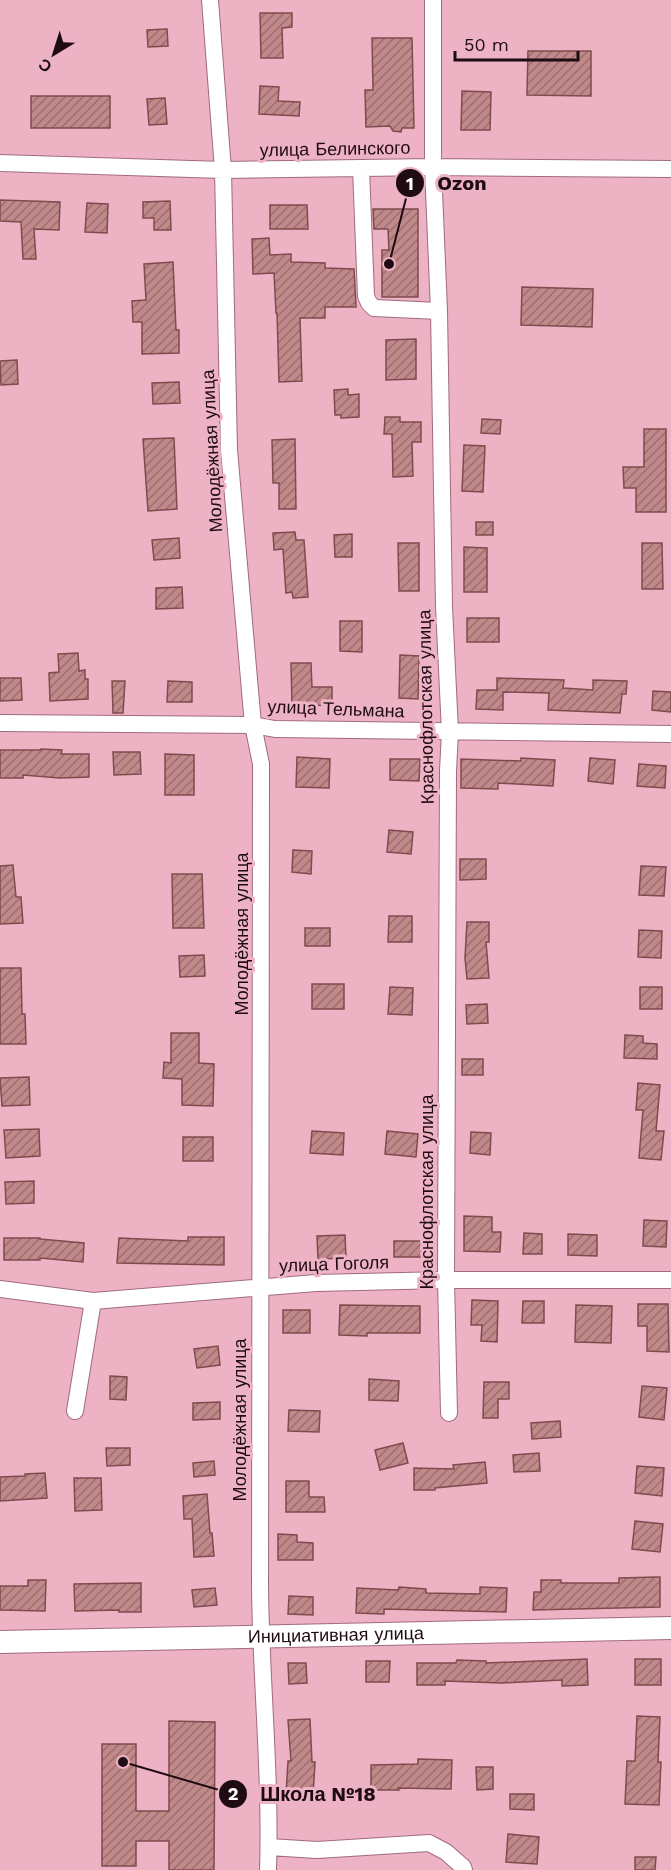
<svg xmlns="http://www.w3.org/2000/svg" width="671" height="1870" viewBox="0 0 671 1870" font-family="'Work Sans',sans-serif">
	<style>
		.building { fill: url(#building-hatch); stroke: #7f4b4d; stroke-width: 1.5 }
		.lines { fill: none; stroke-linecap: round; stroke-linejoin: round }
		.street-casing { stroke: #a06b7d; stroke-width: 18 }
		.secondary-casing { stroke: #a06b7d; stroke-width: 24 }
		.street { stroke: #fff; stroke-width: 16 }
		.secondary { stroke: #fff; stroke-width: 22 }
		.labels { text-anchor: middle; stroke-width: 6; stroke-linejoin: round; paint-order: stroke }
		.street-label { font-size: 18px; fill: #1f0b13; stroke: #edb3c5 }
		.leader { fill: none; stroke: #1f0b13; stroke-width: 2 }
		.callout-dot { fill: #1f0b13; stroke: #edb3c5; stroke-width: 2 }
		.mark-label { font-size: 18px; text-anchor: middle; font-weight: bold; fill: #fff }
		.callout-label { font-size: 20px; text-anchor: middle; font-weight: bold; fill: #1f0b13; stroke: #edb3c5; stroke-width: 6; stroke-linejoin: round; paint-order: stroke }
	</style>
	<defs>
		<pattern id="building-hatch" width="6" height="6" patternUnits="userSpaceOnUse" patternTransform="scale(1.5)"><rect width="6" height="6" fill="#c2898a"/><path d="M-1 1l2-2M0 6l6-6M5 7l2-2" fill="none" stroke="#9d6e70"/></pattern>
	</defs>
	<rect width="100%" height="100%" fill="#edb3c5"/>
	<path class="building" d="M260 13H292V27L282 28 283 58H261Z
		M167 29 168 46 148 47 147 30Z
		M372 38H412L414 128H402L401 132 393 131 390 126 366 127 365 90H373Z
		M528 51H591V96L527 95Z
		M260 86 279 87 278 101 300 102 299 116 259 114Z
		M462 91 491 92 490 130H461Z
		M31 96H110V128H31Z
		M165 98 167 124 149 125 147 99Z
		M0 200 60 202 59 230 34 229 36 259H23L21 222 0 221Z
		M170 201 171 230H154V218H143V202Z
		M87 203 108 204 107 233 85 232Z
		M270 205H307L308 229H270Z
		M373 209H418V297H382V250H389L388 229H374Z
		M269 238 270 255 291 254V262L325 263V268L354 269 356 307H325V318H300L302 381 279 382 277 313H276L274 273 253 274 252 239Z
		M173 262 176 330H179V353L142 354V322H133L132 301 146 300 144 264Z
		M522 287 593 289 592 327 521 325Z
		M416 339V379L386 380V340Z
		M17 360 18 384 1 385 0 361Z
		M179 382 180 403 153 404 152 383Z
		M348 389V395L359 394V417L341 418V415H335L334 390Z
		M385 417H400V422H421V442H412L413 476 393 477 392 434H384Z
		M482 419 501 420 500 434 481 433Z
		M644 429H666V512H636V488H624L623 467H644Z
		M174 438 177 509 148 511 143 439Z
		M295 439 296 509H279V483H273L272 440Z
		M464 445 485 446 483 492 462 491Z
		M476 522H493V535H476Z
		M295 532 296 540H304L308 597 293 598 292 592 286 593 283 549 274 550 273 533Z
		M352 534V557H335L334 535Z
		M179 538 180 558 154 560 152 540Z
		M398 543H419V591H399Z
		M642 543H662L663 589H642Z
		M464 547 487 548V592H464Z
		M182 587 183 608 156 609V588Z
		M467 618H499V642H467Z
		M340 621H362V652L340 651Z
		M78 653 79 671 85 670V679H88V699L50 701 49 673 59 672 58 654Z
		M400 655 419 656 418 699 399 698Z
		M291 663H311L312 687H332V705L292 706Z
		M0 678H21L22 700 0 701Z
		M497 678 564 680 563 688 593 690V680L627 681 626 694H622L620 713 548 710 549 693 503 692V710L476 709 477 690H497Z
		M112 681H125L123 713H113Z
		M168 681 192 682V702H167Z
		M653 691 671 692V712L652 710Z
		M41 749 62 750 61 754H89V777L60 778 23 775V778H0V750H41Z
		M113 752H140L141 774 114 775Z
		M165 754 194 755V795H165Z
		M297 757 330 759 329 788 296 787Z
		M521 758 555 760 553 786 498 783V789L461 788V759L521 761Z
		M590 758 615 760 613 784 588 781Z
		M390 759H420L419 781 390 780Z
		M639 764 666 766 665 788 637 786Z
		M389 830 413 832 411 854 387 852Z
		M293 850 312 851 311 874 292 872Z
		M460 859H486V879L460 880Z
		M13 865 16 897H21L23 923 0 924V866Z
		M641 866 666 867 664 896 639 895Z
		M172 874H202L204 928H173Z
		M389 916H412V942H388Z
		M467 922H489V942H486L489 978 467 979 465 958Z
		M305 928H330V946H305Z
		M639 930 662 931 661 958 638 957Z
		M204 955 205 976 180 977 179 956Z
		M0 968H21L22 1014H25L26 1044H0Z
		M312 984H344V1009H312Z
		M390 987 413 988 412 1015 388 1014Z
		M640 987H662V1009H640Z
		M487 1004 488 1023 467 1024 466 1005Z
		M171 1033H199V1063L214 1064 213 1106 182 1105V1079L163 1078 164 1062 171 1063Z
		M625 1035 643 1036V1043L657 1044V1059L624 1058Z
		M462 1059H483V1075H462Z
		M29 1077 30 1105 2 1106 0 1078Z
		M638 1083 660 1085 656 1131H664L661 1160 639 1158 643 1110H636Z
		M39 1129 40 1156 6 1158 4 1130Z
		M312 1131 344 1133 343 1155 310 1153Z
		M387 1131 418 1134 416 1157 385 1154Z
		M471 1132 491 1133 490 1155 470 1153Z
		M183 1137H213V1161H183Z
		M34 1181V1203L6 1204 5 1182Z
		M464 1216 492 1217V1232H501L500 1252 464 1251Z
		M644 1220 667 1221 666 1247 643 1246Z
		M524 1233 542 1234V1254H523Z
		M568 1234 597 1235V1256L568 1255Z
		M345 1235 346 1258 318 1259 317 1236Z
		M188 1237H224V1265L117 1263 119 1238 188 1241Z
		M4 1238H40V1239L84 1243 83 1262 40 1258V1260H4Z
		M394 1241H421V1257H394Z
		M472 1300 498 1301 497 1342 481 1341 482 1325H471Z
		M523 1301H544V1323H522Z
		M638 1304H668L669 1352 647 1351V1326H638Z
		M340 1305 420 1306V1333H367V1336L339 1335Z
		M576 1305 612 1306 611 1343 575 1342Z
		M283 1310H310V1333H283Z
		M218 1346 220 1365 197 1368 194 1349Z
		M110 1376 127 1377 126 1400 110 1399Z
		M369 1379 399 1381 398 1401 369 1400Z
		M484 1382H509V1399H498V1418H483Z
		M642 1386 667 1388 664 1420 639 1417Z
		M220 1402V1419L193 1420V1403Z
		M289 1410 320 1411 319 1432 288 1431Z
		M560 1421 561 1437 532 1439 531 1423Z
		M403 1443 408 1463 380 1470 375 1450Z
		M106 1448H130V1465L107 1466Z
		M539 1453 540 1471 514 1472 513 1455Z
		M214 1461 215 1475 194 1477 193 1463Z
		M485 1462 487 1483 435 1488V1490H414V1468L454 1469 453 1465Z
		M637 1466 664 1468 662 1496 635 1493Z
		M45 1473 47 1498 0 1501V1477L25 1476V1474Z
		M74 1478H101L102 1510 75 1511Z
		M286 1481H309V1497H324L325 1512H286Z
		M207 1494 210 1533H212L214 1556 194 1557 192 1519H184L183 1496Z
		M635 1521 663 1524 660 1552 632 1549Z
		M278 1534 297 1535V1542L313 1543V1560H278Z
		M657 1577H660V1607L533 1610 534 1592H541V1580H561V1583H619V1578Z
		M28 1580H46L45 1611 0 1610V1586H28Z
		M141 1583V1612H119V1610L75 1611 74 1584Z
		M399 1587 426 1589V1593L480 1594V1587L507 1588 506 1612 384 1609V1614L356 1613 357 1588 398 1590Z
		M215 1588 217 1605 194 1607 192 1590Z
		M289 1596 313 1597V1615L288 1614Z
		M587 1659 588 1685 562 1686V1680L502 1683 445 1681V1685H417V1663H456L457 1660 486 1661V1663Z
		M635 1659H661V1685H635Z
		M366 1661H390L389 1682H366Z
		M288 1663H306L307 1683 289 1684Z
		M637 1716 660 1717 658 1762H661L659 1805 625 1804 627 1761H635Z
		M310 1719 312 1762H315L313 1796 286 1795 288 1761H291L288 1720Z
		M169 1721 215 1722 214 1870H169V1841H136V1866H102V1744H136V1811H169Z
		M418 1759 452 1760 451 1789 398 1788 399 1790H371V1765L418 1764Z
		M476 1767H493V1789L477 1790Z
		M510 1794H534V1810L510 1809Z
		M508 1834 539 1837 537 1864 506 1862Z
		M635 1857H656L655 1870H635Z"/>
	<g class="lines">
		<g class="street-casing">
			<path id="street" d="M210 0 223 170 229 450 253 725 261 764C261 1038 260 1312 260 1587 261 1681 271 1776 268 1870
				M433 0V167L439 311 444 607 450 732 448 771 446 1280 449 1413
				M0 163 223 170 433 167 671 169
				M361 168 366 296 369 303 374 308 439 311
				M0 723 253 725 275 729 671 734
				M0 1289 93 1301 316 1283 446 1280H671
				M75 1411 93 1301
				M269 1847 317 1850 429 1843 446 1852 463 1867 464 1870"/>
		</g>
		<g class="secondary-casing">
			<g id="secondary">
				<path id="s1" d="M0 1642 671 1628"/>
			</g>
		</g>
		<use href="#street" class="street"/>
		<use href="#secondary" class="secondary"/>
	</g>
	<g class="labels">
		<g class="street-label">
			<text transform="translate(335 149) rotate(-1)" y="6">улица Белинского</text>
			<text transform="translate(212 451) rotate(-93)" y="6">Молодёжная улица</text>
			<text transform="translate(426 707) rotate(-91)" y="6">Краснофлотская улица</text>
			<text transform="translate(336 709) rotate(2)" y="6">улица Тельмана</text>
			<text transform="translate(242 934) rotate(-90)" y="6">Молодёжная улица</text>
			<text transform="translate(427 1192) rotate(-90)" y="6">Краснофлотская улица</text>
			<text transform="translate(334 1264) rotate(-2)" y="6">улица Гоголя</text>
			<text transform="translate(240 1420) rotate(-90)" y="6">Молодёжная улица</text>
			<text dy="6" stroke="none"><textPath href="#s1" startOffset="336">Инициативная улица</textPath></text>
		</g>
	</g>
	<path class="leader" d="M389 264L410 183M123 1762L233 1794"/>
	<g class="callout-dot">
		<circle cx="389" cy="264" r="6"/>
		<circle cx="123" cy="1762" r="6"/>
		<circle cx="410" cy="183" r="15"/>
		<circle cx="233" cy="1794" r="15"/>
	</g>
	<g class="mark-label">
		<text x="410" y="190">1</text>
		<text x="233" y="1800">2</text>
	</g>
	<g class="callout-label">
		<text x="462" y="190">Ozon</text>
		<text x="318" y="1801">Школа №18</text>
	</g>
	<g transform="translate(54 54) rotate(218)" stroke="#edb3c5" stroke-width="4.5" paint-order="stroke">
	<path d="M0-4.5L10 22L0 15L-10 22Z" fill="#1f0b13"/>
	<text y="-9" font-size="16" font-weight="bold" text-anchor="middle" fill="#1f0b13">С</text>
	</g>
	<path d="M455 51v9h123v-9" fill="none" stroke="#1f0b13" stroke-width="3"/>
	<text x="464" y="51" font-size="18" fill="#1f0b13" stroke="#edb3c5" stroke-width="4.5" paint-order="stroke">50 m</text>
</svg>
